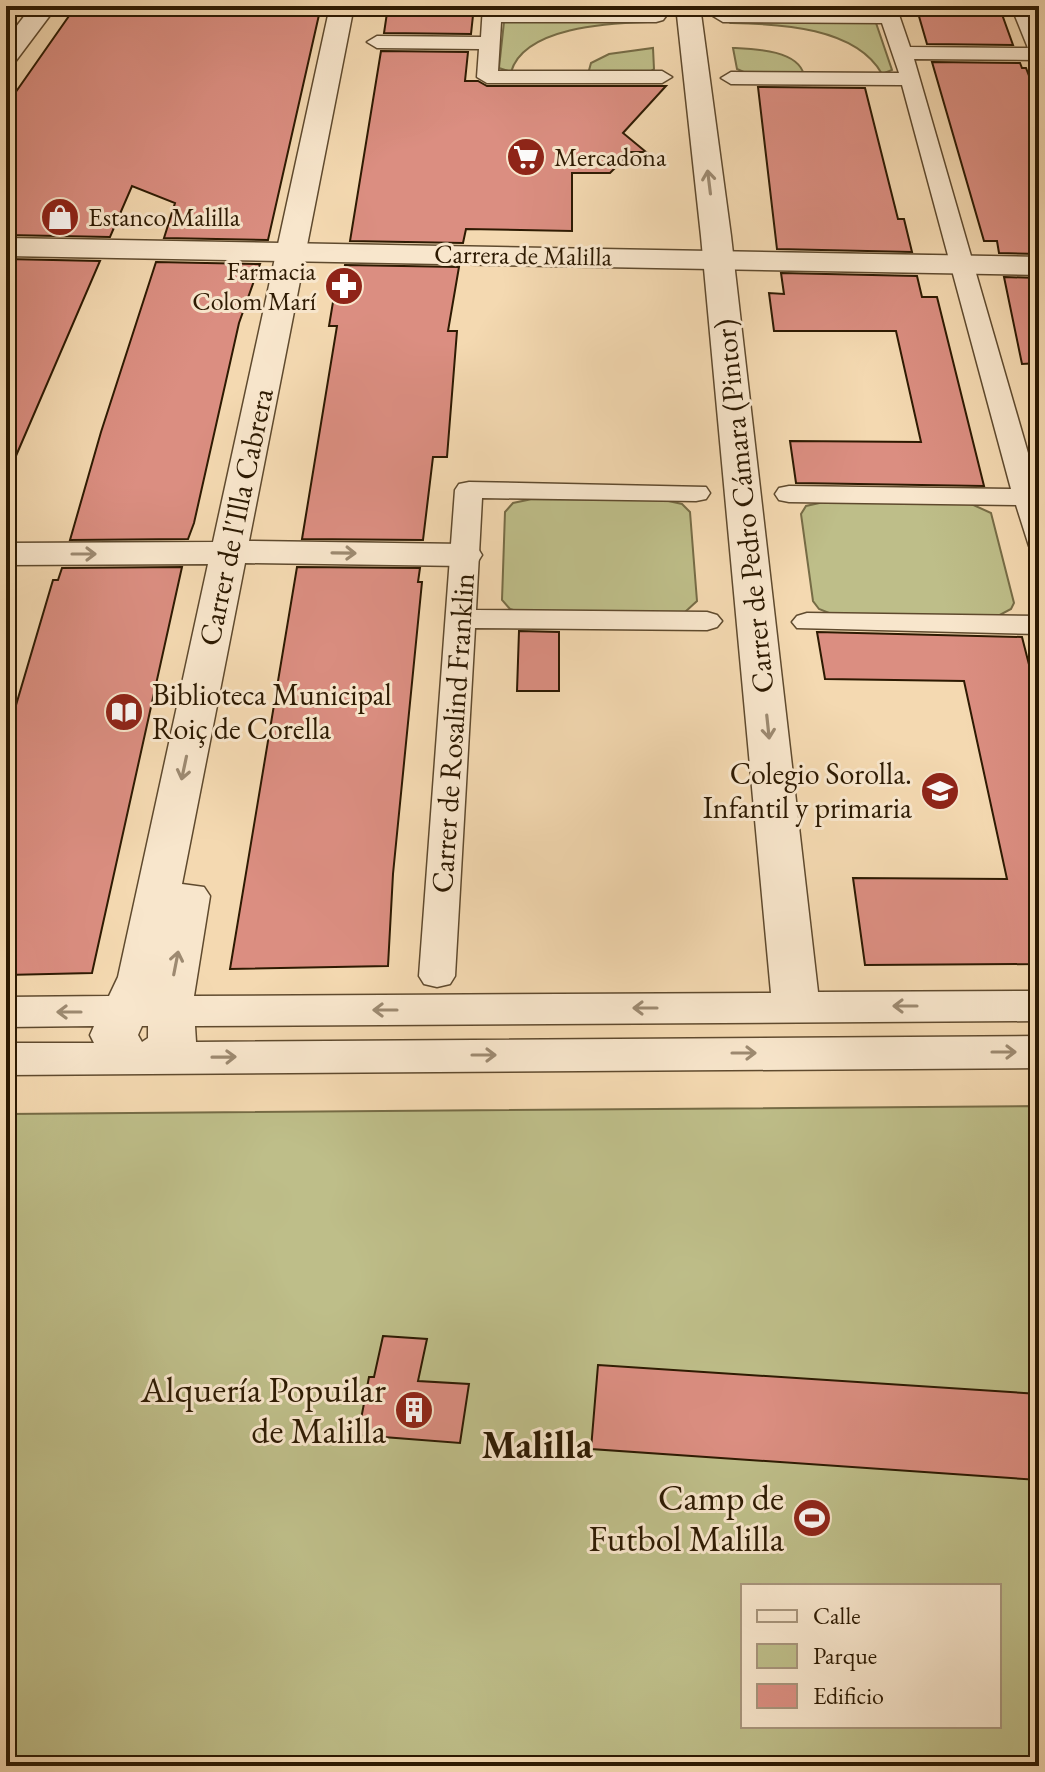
<svg xmlns="http://www.w3.org/2000/svg" width="1045" height="1772" viewBox="0 0 1045 1772" font-family="'EB Garamond',serif">
	<style>
		.green { fill: #bebe89; stroke: #766c46; stroke-width: 2; fill-rule: evenodd }
		.building { fill: #db8e81; stroke: #2d1a02; stroke-width: 2 }
		.lines { fill: none; stroke-linecap: round; stroke-linejoin: round }
		.pedestrian-casing { stroke: #5f4a2e; stroke-width: 3 }
		.minor-casing { stroke: #5f4a2e; stroke-width: 3 }
		.tertiary-casing { stroke: #5f4a2e; stroke-width: 3 }
		.pedestrian { fill: #f8e6cc; fill-rule: evenodd }
		.minor { fill: #f8e6cc; fill-rule: evenodd }
		.tertiary { fill: #f8e6cc; fill-rule: evenodd }
		.oneway { stroke: #9d8a71 }
		.labels { text-anchor: middle; stroke-width: 6; stroke-linejoin: round; paint-order: stroke }
		.far-poi-label { font-size: 26px; fill: #2d1a02; stroke: #f8e6cc; text-anchor: start }
		.far-street-label { font-size: 26px; fill: #2d1a02; stroke: #f8e6cc }
		.street-label { font-size: 30px; fill: #2d1a02; stroke: #f8e6cc }
		.poi-label { font-size: 30px; fill: #2d1a02; stroke: #f8e6cc; text-anchor: start }
		.near-poi-label { font-size: 36px; fill: #2d1a02; stroke: #f8e6cc; text-anchor: end }
		.near-neighbourhood-label { font-size: 38px; font-weight: bold; fill: #2d1a02; stroke: #f8e6cc }
	</style>
	<rect width="100%" height="100%" fill="#f4d9b1"/>
	<filter id="stains"><feTurbulence type="fractalNoise" baseFrequency=".0025" numOctaves="4"/><feColorMatrix values="0 0 0 0 .2 0 0 0 0 .09 0 0 0 0 .02 0 0 0 .5 -.17"/></filter>
	<radialGradient id="worn" r=".72"><stop offset=".6" stop-color="#630" stop-opacity="0"/><stop offset="1" stop-color="#630" stop-opacity=".3"/></radialGradient>
	<path class="green" d="M642 20 648 22C609 23 524 27 511 72L499 68 504 22Z
		M737 20 876 23 892 70 882 74C856 27 779 24 732 23Z
		M653 48 654 69 651 71 588 74 591 63 609 54Z
		M733 48C755 49 798 50 804 75L746 73 737 69Z
		M532 499 664 500 682 504 690 512 697 601 685 612H520L510 609 502 600 505 512 513 503Z
		M824 502 969 503 991 513 1014 603 1011 609 996 617 834 615 819 609 813 601 801 514 806 506Z
		M1039 1106V1766H6V1114ZM743 1586H999V1726H743Z"/>
	<path class="building" d="M76 6H321L268 240 164 238 175 203 132 186 110 237 6 235V106Z
		M388 6H474L471 34 384 33Z
		M916 6H999L1013 45 927 44Z
		M381 51 468 52 465 81H478L487 86H666L623 133 646 152H625L628 155 610 173H572V231L466 229 463 243 350 241Z
		M932 62 1020 63 1022 68H1026L1039 102V254L999 253 997 241H984Z
		M758 87 865 88 898 219H904L912 252 777 249Z
		M6 259 100 261 6 479Z
		M156 262 260 264 239 323 194 523 188 539 70 540 101 432Z
		M345 265 459 267 448 331H457L447 457H433L423 540 302 539 337 326H329L336 284H342Z
		M781 273 917 276 922 297H937L984 486 796 483 790 441 921 442 896 331H774L769 293 784 294Z
		M1004 277 1039 278V363L1022 364Z
		M182 567 92 973 6 975V739L53 580H58L62 568Z
		M297 567 420 568 418 582H422L393 874 388 966 230 969Z
		M519 631 559 632V691H517Z
		M817 632 1022 637 1039 704V964L865 965 853 878 1007 879 964 681 825 679Z
		M383 1336 427 1339 418 1381 469 1384 460 1443 358 1435 369 1377H374Z
		M598 1365 1039 1394V1480L591 1449Z"/>
	<g class="lines">
		<g class="pedestrian-casing">
			<path id="pedestrian" d="M483 6H503L502 10 663 12 666 16 663 20 656 22H501L498 71H662L672 77 662 83H487L477 77 479 49 377 48 367 42 377 36 481 37Z
				M876 6H896L910 47 1028 48 1011 6H1031L1039 27V60L914 59 1039 491V548L1029 546 1016 505 789 502 779 500 775 494 779 488 789 486 1011 489 902 85 731 84 721 78 731 72 899 73 882 23 723 22 713 16 723 10 878 11Z
				M469 482 706 487 710 493 706 499 696 501 482 498 476 610 707 612 717 615 722 621 717 627 707 630 475 628 455 976 450 984 437 987 424 984 419 976 455 490 459 484Z
				M807 613 1039 616V634L797 628 792 622 797 616Z"/>
		</g>
		<g class="minor-casing">
			<path id="minor" d="M32 6H57L15 62 6 65V40Z
				M330 6H354L249 541 464 544 477 547 482 555 477 563 464 566 245 563 182 884 204 887 210 896 194 996 771 993 701 236 676 6H700L731 236 818 992 1039 991V1021L195 1026 196 1042 1039 1036V1068L6 1075V1043H94L90 1035 94 1026 6 1027V997L109 996 118 977 208 564 6 565V543L213 542ZM142 1026H148V1038L142 1042 138 1035Z"/>
		</g>
		<g class="tertiary-casing">
			<path id="tertiary" d="M6 238 1039 257V275L6 256Z"/>
		</g>
		<use href="#pedestrian" class="pedestrian"/>
		<use href="#minor" class="minor"/>
		<use href="#tertiary" class="tertiary"/>
	</g>
	<defs><path id="oneway-shaft" d="M-6 0H5M1.5-3L5.5 0L1.5 3" fill="none" stroke-width="1.6" stroke-linecap="round" stroke-linejoin="round" transform="scale(2)"/></defs>
	<g class="oneway">
		<use href="#oneway-shaft" transform="translate(709 182) rotate(-97)"/>
		<use href="#oneway-shaft" transform="translate(344 553) rotate(1)"/>
		<use href="#oneway-shaft" transform="translate(84 554)"/>
		<use href="#oneway-shaft" transform="translate(768 727) rotate(84)"/>
		<use href="#oneway-shaft" transform="translate(184 768) rotate(102)"/>
		<use href="#oneway-shaft" transform="translate(176 963) rotate(-79)"/>
		<use href="#oneway-shaft" transform="translate(905 1006) rotate(180)"/>
		<use href="#oneway-shaft" transform="translate(645 1008) rotate(180)"/>
		<use href="#oneway-shaft" transform="translate(385 1010) rotate(180)"/>
		<use href="#oneway-shaft" transform="translate(69 1012) rotate(180)"/>
		<use href="#oneway-shaft" transform="translate(1004 1052)"/>
		<use href="#oneway-shaft" transform="translate(744 1053)"/>
		<use href="#oneway-shaft" transform="translate(484 1055)"/>
		<use href="#oneway-shaft" transform="translate(224 1057) rotate(-1)"/>
	</g>
	<defs>
		<g id="supermarket-disc" transform="scale(2)"><circle r="9.5" fill="#8f2418" stroke="#f8e6cc"/><path d="M-6-5.5h2.5l.6 2H6L4.5 2H-2.5L-4.4-4H-6ZM-1.5 3.2a1.3 1.3 0 1 0 .1 0ZM3 3.2a1.3 1.3 0 1 0 .1 0Z" fill="#fff"/></g>
		<g id="shop-disc" transform="scale(2)"><circle r="9.5" fill="#8f2418" stroke="#f8e6cc"/><path d="M-5-2.5h2.3a2.7 3.5 0 0 1 5.4 0H5L5.5 6h-11ZM-1.5-2.5h3a1.5 2.3 0 0 0-3 0Z" fill="#fff"/></g>
		<g id="pharmacy-disc" transform="scale(2)"><circle r="9.5" fill="#8f2418" stroke="#f8e6cc"/><path d="M-2-6h4v4h4v4h-4v4h-4v-4h-4v-4h4Z" fill="#fff"/></g>
		<g id="library-disc" transform="scale(2)"><circle r="9.5" fill="#8f2418" stroke="#f8e6cc"/><path d="M-6-4Q-3-5.5-.7-3.5V5Q-3 3-6 4ZM6-4Q3-5.5 .7-3.5V5Q3 3 6 4Z" fill="#fff"/></g>
		<g id="school-disc" transform="scale(2)"><circle r="9.5" fill="#8f2418" stroke="#f8e6cc"/><path d="M0-5L7-2L0 1L-7-2ZM-4 1L0 2.5L4 1V4Q0 6-4 4Z" fill="#fff"/></g>
		<g id="building-disc" transform="scale(2)"><circle r="9.5" fill="#8f2418" stroke="#f8e6cc"/><path d="M-4-6H4V6H1V3H-1V6H-4ZM-2.5-4.3h1.7v1.8h-1.7ZM.8-4.3h1.7v1.8H.8ZM-2.5-1h1.7V.8h-1.7ZM.8-1h1.7V.8H.8Z" fill="#fff"/></g>
		<g id="stadium-disc" transform="scale(2)"><circle r="9.5" fill="#8f2418" stroke="#f8e6cc"/><path d="M0-5a6.5 5 0 1 0 0 10a6.5 5 0 1 0 0-10ZM-3.5-1.8h7v3.6h-7Z" fill="#fff"/></g>
	</defs>
	<g fill-rule="evenodd">
		<use href="#supermarket-disc" x="526" y="157"/>
		<use href="#shop-disc" x="60" y="217"/>
		<use href="#pharmacy-disc" x="344" y="286"/>
		<use href="#library-disc" x="124" y="712"/>
		<use href="#school-disc" x="940" y="791"/>
		<use href="#building-disc" x="414" y="1410"/>
		<use href="#stadium-disc" x="812" y="1518"/>
	</g>
	<g class="labels">
		<g class="far-poi-label">
			<text x="554" y="166">Mercadona</text>
			<text x="88" y="226">Estanco Malilla</text>
			<text x="316" y="280" text-anchor="end">Farmacia<tspan x="316" dy="30">Colom Marí</tspan></text>
		</g>
		<g class="far-street-label">
			<text transform="translate(523 255) rotate(1)" y="9">Carrera de Malilla</text>
		</g>
		<g class="street-label">
			<text transform="translate(744 506) rotate(-96)" y="10">Carrer de Pedro Cámara (Pintor)</text>
			<text transform="translate(236 517) rotate(-78)" y="10">Carrer de l'Illa Cabrera</text>
			<text transform="translate(453 733) rotate(-86)" y="10">Carrer de Rosalind Franklin</text>
		</g>
		<g class="poi-label">
			<text x="152" y="705">Biblioteca Municipal<tspan x="152" dy="34">Roiç de Corella</tspan></text>
			<text x="912" y="784" text-anchor="end">Colegio Sorolla.<tspan x="912" dy="34">Infantil y primaria</tspan></text>
		</g>
		<g class="near-poi-label">
			<text x="386" y="1402">Alquería Popuilar<tspan x="386" dy="41">de Malilla</tspan></text>
			<text x="784" y="1510">Camp de<tspan x="784" dy="41">Futbol Malilla</tspan></text>
		</g>
		<g class="near-neighbourhood-label">
			<text x="537" y="1458">Malilla</text>
		</g>
	</g>
	<rect width="1045" height="1772" fill="none" stroke="#f4d9b1" stroke-width="32"/>
	<rect x="8" y="8" width="1029" height="1756" fill="none" stroke="#2d1a02" stroke-width="4"/>
	<rect x="16" y="16" width="1013" height="1740" fill="none" stroke="#2d1a02" stroke-width="2"/>
	<rect x="741" y="1584" width="260" height="144" fill="#f8e6cc" stroke="#a7947b" stroke-width="2"/>
	<rect x="757" y="1610" width="40" height="12" fill="#f8e6cc" stroke="#a7947b" stroke-width="2"/>
	<text x="813" y="1624" font-size="24" fill="#2d1a02">Calle</text>
	<rect x="757" y="1644" width="40" height="24" fill="#bebe89" stroke="#a7947b" stroke-width="2"/>
	<text x="813" y="1664" font-size="24" fill="#2d1a02">Parque</text>
	<rect x="757" y="1684" width="40" height="24" fill="#db8e81" stroke="#a7947b" stroke-width="2"/>
	<text x="813" y="1704" font-size="24" fill="#2d1a02">Edificio</text>
	<rect width="100%" height="100%" filter="url(#stains)"/>
	<rect width="100%" height="100%" fill="url(#worn)"/>
</svg>
